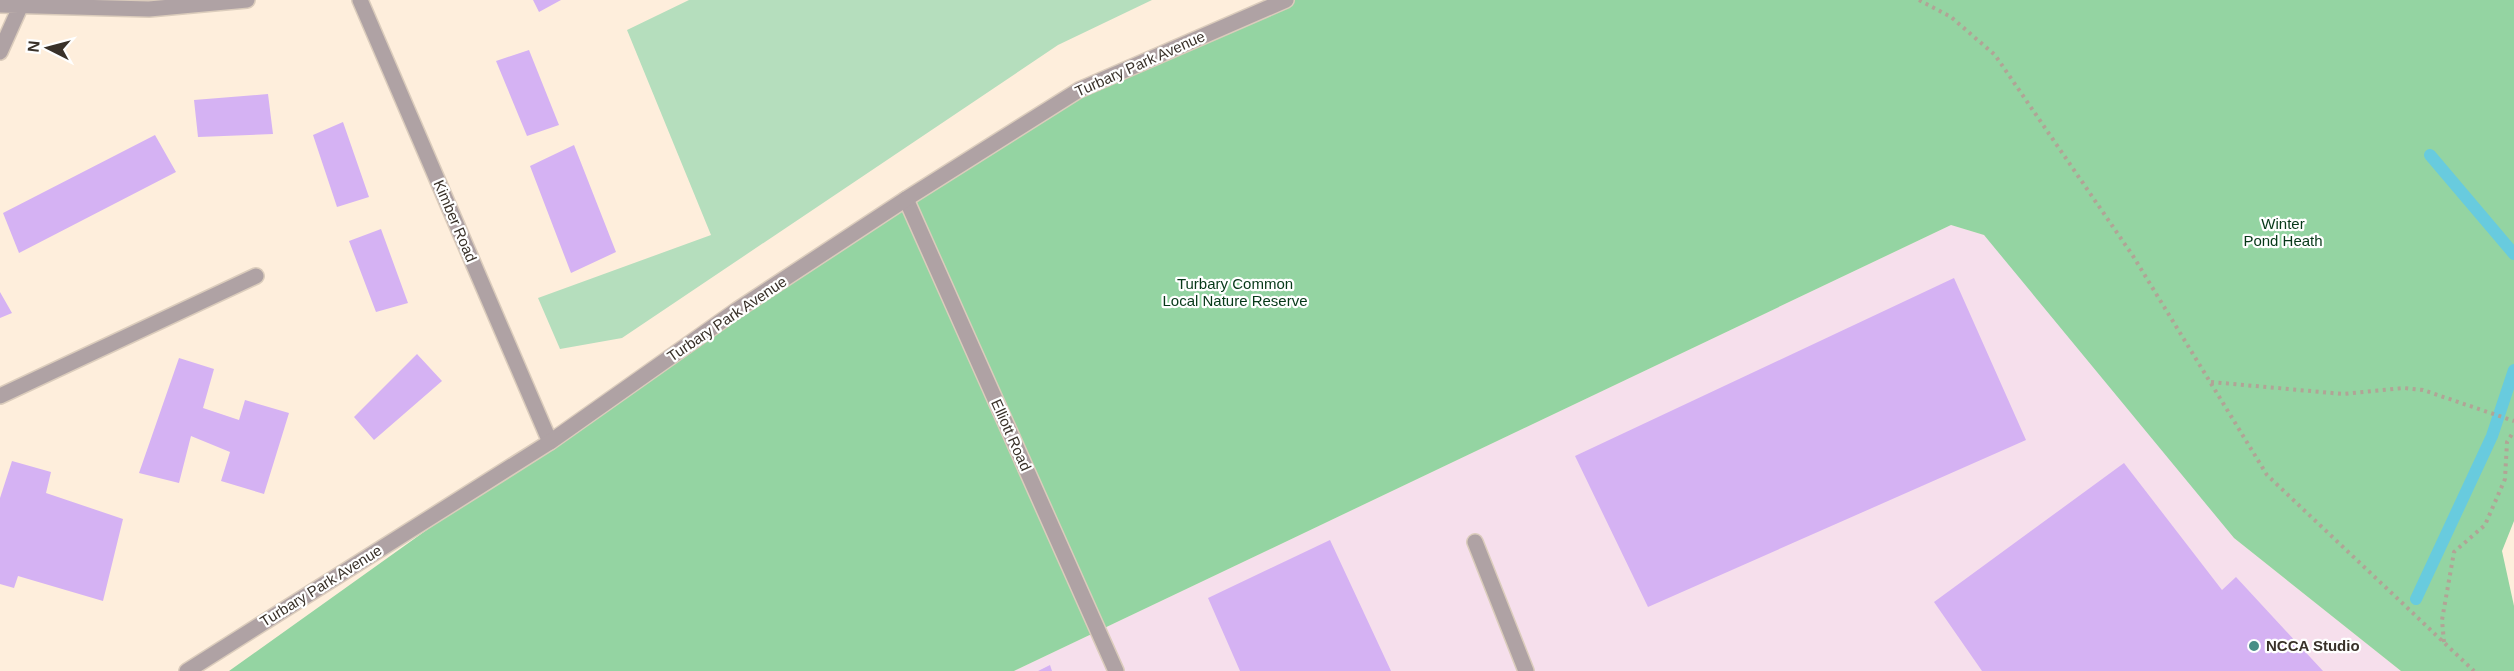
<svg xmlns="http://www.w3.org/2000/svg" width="2514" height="671" viewBox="0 0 2514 671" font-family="Helvetica,sans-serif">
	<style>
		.industrial { fill: #f6dfec }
		.green { fill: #b5debd }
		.forest { fill: #94d4a2 }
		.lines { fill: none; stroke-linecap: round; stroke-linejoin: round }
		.stream { stroke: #68cbde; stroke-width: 12 }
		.building { fill: #d5b2f3 }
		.service-casing { stroke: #dbccbc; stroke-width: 18 }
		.minor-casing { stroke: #dbccbc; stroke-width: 18 }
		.tertiary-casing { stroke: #dbccbc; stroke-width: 18 }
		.path { stroke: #b1a496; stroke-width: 4; stroke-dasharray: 3 4.5; stroke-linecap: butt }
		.service { stroke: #afa2a4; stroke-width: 15 }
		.minor { stroke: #afa2a4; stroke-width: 15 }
		.tertiary { stroke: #afa2a4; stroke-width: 15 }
		.poi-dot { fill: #488e86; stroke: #fff; stroke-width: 2 }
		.labels { text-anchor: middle; stroke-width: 4.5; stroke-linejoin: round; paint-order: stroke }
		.street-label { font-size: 15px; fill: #393129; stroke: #fff }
		.park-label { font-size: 15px; fill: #063818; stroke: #fff }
		.poi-label { font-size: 15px; font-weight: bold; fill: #393129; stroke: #fff; text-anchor: start }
	</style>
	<rect width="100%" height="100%" fill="#feeedc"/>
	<path class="industrial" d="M1951 225 1984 235 2072 325 2234 538 2401 671H1014Z"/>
	<path class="green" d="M689 0H1152L1058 45 622 338 560 349 538 298 711 235 627 30Z"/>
	<path class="forest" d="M1286 0H2514V521L2502 551 2514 606V671H2401L2234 538 1984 235 1951 225 1014 671H229L550 442 1079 90Z"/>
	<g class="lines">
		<path class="stream" d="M2430 155 2514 254
			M2416 599 2492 436 2514 370"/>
	</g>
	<path class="building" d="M533 0H561L539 12Z
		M529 50 559 125 527 136 496 61Z
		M268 94 273 134 198 137 194 100Z
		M343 122 369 197 337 207 313 135Z
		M155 135 176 172 19 253 3 213Z
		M574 145 616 252 571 273 530 166Z
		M381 229 408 303 376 312 349 241Z
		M1954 278 2026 440 1648 607 1575 456Z
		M0 292 12 313 0 318Z
		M417 354 442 381 374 440 354 417Z
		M179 358 214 369 203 408 239 420 245 400 289 413 264 494 221 481 230 452 191 436 179 483 139 473Z
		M12 461 51 472 46 493 123 519 103 601 18 576 14 588 0 584V498Z
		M2124 463 2222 590 2236 577 2323 671H1982L1934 602Z
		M1330 540 1391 671H1240L1208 598Z
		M1050 665 1052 671H1038Z"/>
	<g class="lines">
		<g class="service-casing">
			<path id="service" d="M0 396 256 276
				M1475 542 1526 671"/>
		</g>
		<g class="minor-casing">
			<path id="minor" d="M360 0 550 442
				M0 5 149 9 247 0
				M0 52 21 5V0
				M906 199 1116 671"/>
		</g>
		<g class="tertiary-casing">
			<path id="tertiary" d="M187 671 550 442 737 310 906 199 1079 90 1286 0"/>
		</g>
		<path class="path" d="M1919 0 1951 17 1995 55 2133 256 2267 475 2474 671
			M2211 382 2343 394 2404 388 2423 390 2514 421
			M2444 642 2442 620 2454 552 2485 525 2505 479 2507 442 2514 431"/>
		<use href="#service" class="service"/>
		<use href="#minor" class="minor"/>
		<use href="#tertiary" class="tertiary"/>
	</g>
	<circle class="poi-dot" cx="2254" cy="646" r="6"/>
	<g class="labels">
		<g class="street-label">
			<text transform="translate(1140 64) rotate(-24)" y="5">Turbary Park Avenue</text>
			<text transform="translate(455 221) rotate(67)" y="5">Kimber Road</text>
			<text transform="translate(727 319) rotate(-34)" y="5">Turbary Park Avenue</text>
			<text transform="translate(1011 435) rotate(66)" y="5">Elliott Road</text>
			<text transform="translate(321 586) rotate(-32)" y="5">Turbary Park Avenue</text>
		</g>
		<g class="park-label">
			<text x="2283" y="229">Winter<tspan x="2283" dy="17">Pond Heath</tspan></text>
			<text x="1235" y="289">Turbary Common<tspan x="1235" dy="17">Local Nature Reserve</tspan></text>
		</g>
		<g class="poi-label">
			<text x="2266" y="651">NCCA Studio</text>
		</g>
	</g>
	<g transform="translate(48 48) rotate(276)" stroke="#ffffff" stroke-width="4.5" paint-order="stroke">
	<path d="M0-4.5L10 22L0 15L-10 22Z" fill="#393129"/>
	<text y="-9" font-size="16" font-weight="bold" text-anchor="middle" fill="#393129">N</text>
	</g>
</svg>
